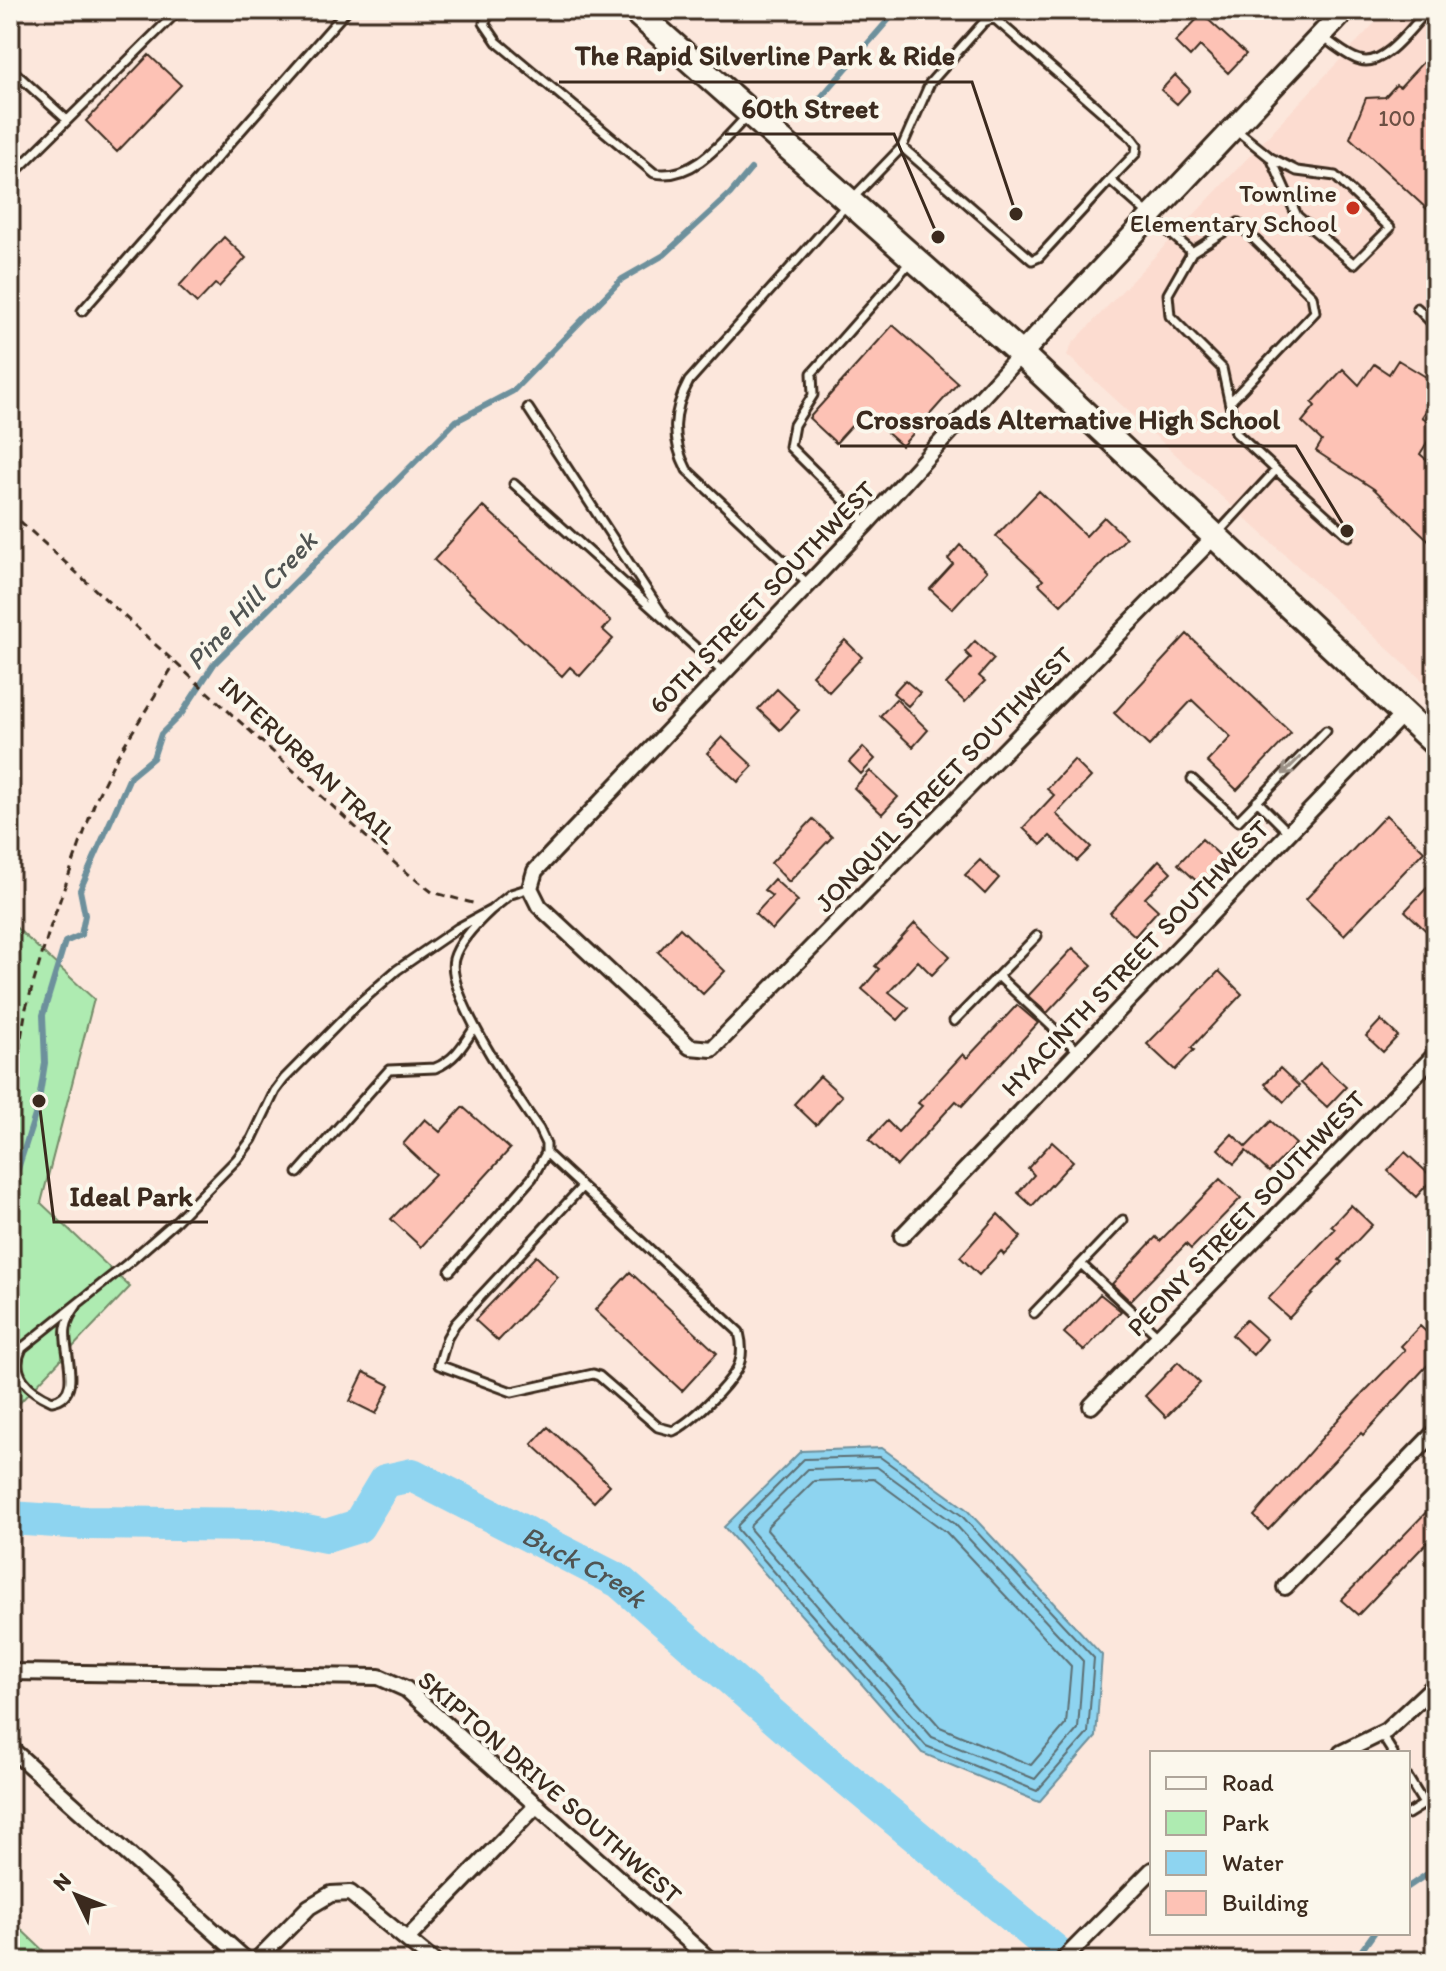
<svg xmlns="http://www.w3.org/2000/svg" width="1446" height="1971" viewBox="0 0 1446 1971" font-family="Itim,sans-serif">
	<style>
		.built { fill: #fcdcd0 }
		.green { fill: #aeebb1; stroke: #748a68; stroke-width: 2 }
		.water { fill: #8ed4f0; stroke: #6d909c; stroke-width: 2 }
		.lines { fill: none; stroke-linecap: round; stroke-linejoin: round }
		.shore { stroke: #5c6e72; stroke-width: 2 }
		.stream { stroke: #6d909c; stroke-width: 6 }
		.river { stroke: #8ed4f0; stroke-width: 34 }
		.building { fill: #fdc2b5; stroke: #3b2a1e; stroke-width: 2 }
		.lane-casing { stroke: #3b2a1e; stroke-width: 13 }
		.street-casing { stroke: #3b2a1e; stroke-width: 20 }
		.secondary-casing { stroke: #3b2a1e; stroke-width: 26 }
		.primary-casing { stroke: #3b2a1e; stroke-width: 30 }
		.path { stroke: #3b2a1e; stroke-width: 3; stroke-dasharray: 8 6; stroke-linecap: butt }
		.lane { stroke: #fbf7ec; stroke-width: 7 }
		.street { stroke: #fbf7ec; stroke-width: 14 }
		.secondary { stroke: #fbf7ec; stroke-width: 20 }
		.primary { stroke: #fbf7ec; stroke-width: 24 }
		.oneway { stroke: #9b9085 }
		.poi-dot { fill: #c8321e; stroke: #fbf7ec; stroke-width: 3 }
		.labels { text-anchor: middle; stroke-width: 8; stroke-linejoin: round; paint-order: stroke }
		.number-label { font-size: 22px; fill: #6c5044 }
		.poi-label { font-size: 26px; fill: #3b2a1e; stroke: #fbf7ec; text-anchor: end }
		.street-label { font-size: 26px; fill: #3b2a1e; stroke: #fbf7ec }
		.water-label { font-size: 28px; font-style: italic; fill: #505452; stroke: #fbf7ec }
		.leader { fill: none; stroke: #3b2a1e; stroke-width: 3 }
		.callout-dot { fill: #3b2a1e; stroke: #fbf7ec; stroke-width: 3 }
		.callout-label { font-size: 28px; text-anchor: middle; font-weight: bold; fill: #3b2a1e; stroke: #fbf7ec; stroke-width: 8; stroke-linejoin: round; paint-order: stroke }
	</style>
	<rect width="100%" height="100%" fill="#fce7dc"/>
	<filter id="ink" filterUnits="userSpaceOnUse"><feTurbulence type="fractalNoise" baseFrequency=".0125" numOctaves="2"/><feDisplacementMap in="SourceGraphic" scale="16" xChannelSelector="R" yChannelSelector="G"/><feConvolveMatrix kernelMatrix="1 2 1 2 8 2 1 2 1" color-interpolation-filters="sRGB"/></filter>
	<g filter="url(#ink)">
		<path class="built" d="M1387 10H1436V693L1067 355 1072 344Z"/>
		<path class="green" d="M10 922 94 999 41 1203 130 1287 10 1413Z
			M10 1919 52 1959 51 1961H10Z"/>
		<path class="water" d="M882 1448 966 1509 1102 1655 1096 1737 1039 1802 922 1753 724 1527 801 1451Z"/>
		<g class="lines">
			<path class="shore" d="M880 1457 961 1515 1094 1658 1088 1733 1037 1791 926 1746 737 1529 738 1525 804 1459Z
				M877 1467 954 1523 1083 1661 1078 1729 1035 1779 932 1737 750 1529 751 1525 808 1469Z
				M874 1479 946 1532 1071 1666 1066 1724 1031 1765 940 1727 767 1530 768 1526 814 1481Z"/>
			<path class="stream" d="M810 110 897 10
				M10 1194 38 1106 45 1063 43 1015 65 942 81 935 85 915 80 890 130 777 153 758 161 734 182 713 214 664 456 421 513 391 622 279 664 255 730 194 751 169
				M1408 1887 1436 1868
				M1354 1961 1374 1933"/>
			<path class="river" id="s1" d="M10 1518 86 1523 271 1525 326 1536 358 1526 385 1481 412 1475 619 1581 804 1743 1067 1961"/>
		</g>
		<path class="building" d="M1202 14 1246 54 1228 73 1200 46 1190 57 1175 42Z
			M1436 48V199L1427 209 1350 138 1366 98 1385 97 1396 85 1400 87Z
			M149 55 181 85 117 152 86 121Z
			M1175 75 1190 90 1177 104 1161 90Z
			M224 237 246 258 219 287 215 284 197 303 179 286Z
			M893 325 958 383 902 446 864 412 836 443 809 418Z
			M1398 360 1436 383V396L1422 417 1436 426V428L1420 454 1436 468V547L1374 489 1316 451 1322 441 1302 422 1315 406 1312 403 1343 369 1359 385 1374 364 1389 374Z
			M1039 491 1086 536 1104 517 1126 538 1061 605 1039 584 1043 580 996 536Z
			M483 506 611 621 603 630 613 639 580 676 570 667 562 676 434 560Z
			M960 545 987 571 952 609 930 589 953 564 948 559Z
			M1187 634 1291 733 1237 790 1207 762 1231 737 1192 700 1149 746 1114 713Z
			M845 640 862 657 829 692 812 675Z
			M975 641 994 659 979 676 985 681 965 702 946 684 971 658 965 652Z
			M905 680 920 693 908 706 893 693Z
			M777 689 799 710 780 730 758 709Z
			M896 699 928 730 913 747 880 716Z
			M722 737 753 766 738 782 707 753Z
			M863 747 875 759 861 774 849 762Z
			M1074 760 1091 777 1056 814 1091 847 1077 861 1050 836 1041 845 1023 828 1054 795 1047 789Z
			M870 771 898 797 882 814 854 788Z
			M1386 815 1424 851 1344 935 1306 899Z
			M813 819 832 837 789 882 771 863Z
			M1202 839 1226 861 1203 887 1178 864Z
			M980 860 999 878 985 894 965 875Z
			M1159 860 1171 872 1145 898 1158 910 1135 936 1110 913Z
			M1436 878V940L1405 911Z
			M774 879 798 901 772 930 755 914 772 896 764 890Z
			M915 923 950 956 932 975 918 961 889 992 909 1008 898 1020 862 989 879 969 875 966Z
			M680 928 725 971 703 994 658 952Z
			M1073 948 1092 965 1047 1013 1028 996Z
			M1219 971 1242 994 1191 1048 1194 1050 1175 1070 1147 1044Z
			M1017 1005 1038 1023 962 1106 956 1101 897 1166 869 1140 887 1121 898 1132 922 1106 918 1103 963 1054 967 1058Z
			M1381 1020 1398 1036 1383 1052 1366 1036Z
			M1320 1063 1346 1087 1327 1107 1301 1083Z
			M1280 1068 1299 1086 1284 1102 1265 1084Z
			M820 1076 842 1096 816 1125 794 1104Z
			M463 1107 510 1149 421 1247 391 1219 435 1174 403 1144 425 1119 440 1132Z
			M1271 1121 1296 1144 1269 1172 1246 1151 1234 1164 1218 1149 1232 1134 1246 1147Z
			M1052 1142 1073 1161 1032 1206 1018 1193 1034 1175 1028 1168Z
			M1405 1152 1433 1178 1416 1197 1388 1171Z
			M1220 1179 1241 1198 1191 1249 1186 1244 1130 1301 1112 1284 1156 1237 1160 1241Z
			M1351 1205 1372 1225 1339 1260 1342 1262 1289 1318 1268 1299 1335 1229 1331 1226Z
			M998 1214 1021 1237 1004 1255 1001 1251 979 1275 960 1257Z
			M536 1256 558 1277 498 1341 475 1320Z
			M630 1272 717 1353 682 1391 595 1310Z
			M1100 1294 1121 1311 1084 1351 1064 1333Z
			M1246 1320 1267 1339 1253 1355 1232 1335Z
			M1420 1326 1436 1341V1356L1363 1435 1361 1433 1268 1530 1254 1516 1342 1415 1405 1350 1401 1346Z
			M1178 1362 1200 1383 1166 1417 1145 1396Z
			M364 1372 390 1385 376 1414 350 1401Z
			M548 1427 610 1485 594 1502 532 1444Z
			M1436 1502V1533L1358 1615 1341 1600Z"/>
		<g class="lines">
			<g class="lane-casing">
				<path id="lane" d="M492 10 484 23 497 42 654 173C693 181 723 141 747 116
					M1322 37C1334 44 1347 57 1360 60 1384 68 1413 25 1428 10
					M10 68 67 120
					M1235 129 1271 158 1297 171 1335 176 1390 228 1354 264 1297 216 1271 158
					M902 147 1032 260 1039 257 1110 180
					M10 177 179 10
					M1192 252 1238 223 1312 296 1315 312 1231 401
					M1417 308 1436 327
					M82 311 347 10
					M528 408 663 615
					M1276 470 1349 536
					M514 484 724 673
					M867 523 790 447 794 425 813 395 812 373 911 261
					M809 585 687 470C671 439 672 412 689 381L850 201 902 147 930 83 984 22 994 18 1131 137 1137 145 1136 153 1110 180 1192 252 1168 294 1170 316 1222 368 1236 433 1276 470 1217 534
					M1192 779 1238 821 1326 731
					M1257 801 1289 833
					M491 910C477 923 459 941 454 959 445 993 518 1099 539 1129L546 1144V1153L739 1332C742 1344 743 1358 737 1369 726 1388 692 1422 673 1431L658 1427 599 1376 593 1374 512 1392 439 1365 447 1338 455 1324 582 1187
					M998 976 1079 1052
					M954 1021 1037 936
					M298 1173 389 1070 435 1068C455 1060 464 1044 475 1027
					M1081 1264 1158 1336
					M450 1271 532 1178 546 1153
					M77 1305C72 1312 67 1320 66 1328 62 1350 85 1396 52 1401 29 1391 9 1374 22 1348L127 1264 174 1223 237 1159 252 1139 275 1091 284 1079 357 1005 397 970 458 928 491 910 511 894 530 888
					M1034 1313 1123 1220
					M1381 1734 1393 1753
					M1408 1778 1424 1804 1408 1814"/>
			</g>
			<g class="street-casing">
				<path id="street" d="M1021 354 867 523 535 871 530 888 539 906 690 1047 712 1049 1214 537
					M902 1236 1404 713
					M1091 1406 1436 1054
					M1285 1587 1436 1431
					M10 1672 379 1677 406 1689 711 1961
					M10 1748 247 1961
					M1341 1753 1386 1731 1436 1684
					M408 1938 537 1805
					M256 1961 309 1907 331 1894 350 1893 433 1961
					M1062 1961 1152 1870"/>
			</g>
			<g class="secondary-casing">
				<path id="secondary" d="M1021 354 1345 10"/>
			</g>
			<g class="primary-casing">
				<path id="primary" d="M634 10 1021 354 1436 744"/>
			</g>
			<path class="path" d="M10 512 397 865 432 892 476 904
				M10 1106 26 1008 50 928 96 799 115 760 175 663"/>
			<use href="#lane" class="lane"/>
			<use href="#street" class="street"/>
			<use href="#secondary" class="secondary"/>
			<use href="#primary" class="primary"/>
		</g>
		<defs><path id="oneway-shaft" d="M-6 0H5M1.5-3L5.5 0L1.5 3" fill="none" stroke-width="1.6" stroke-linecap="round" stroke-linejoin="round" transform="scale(2)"/></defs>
		<use class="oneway" href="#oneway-shaft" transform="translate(1291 766) rotate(135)"/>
	</g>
	<circle class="poi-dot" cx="1353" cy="208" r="8"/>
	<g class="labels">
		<g class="number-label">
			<text x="1397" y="126">100</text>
		</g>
		<g class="poi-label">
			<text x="1337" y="202">Townline<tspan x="1337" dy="30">Elementary School</tspan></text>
		</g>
		<g class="street-label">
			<text transform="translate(762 597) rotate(-46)" y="9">60TH STREET SOUTHWEST</text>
			<text transform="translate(308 760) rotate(43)" y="9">INTERURBAN TRAIL</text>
			<text transform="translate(944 779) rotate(-46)" y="9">JONQUIL STREET SOUTHWEST</text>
			<text transform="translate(1135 958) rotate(-46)" y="9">HYACINTH STREET SOUTHWEST</text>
			<text transform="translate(1246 1213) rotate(-46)" y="9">PEONY STREET SOUTHWEST</text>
			<text transform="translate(550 1787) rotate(41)" y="9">SKIPTON DRIVE SOUTHWEST</text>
		</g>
		<g class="water-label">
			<text transform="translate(251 600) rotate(-47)" y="10">Pine Hill Creek</text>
			<text dy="10" stroke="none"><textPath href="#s1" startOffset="626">Buck Creek</textPath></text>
		</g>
	</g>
	<path class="leader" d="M1016 214L972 82H559M938 237L894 134H725M1347 531L1296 446H840M39 1101L54 1222H208"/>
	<g class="callout-dot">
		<circle cx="1016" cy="214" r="8"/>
		<circle cx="938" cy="237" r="8"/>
		<circle cx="1347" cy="531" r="8"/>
		<circle cx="39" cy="1101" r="8"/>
	</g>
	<g class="callout-label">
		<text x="765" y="65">The Rapid Silverline Park &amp; Ride</text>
		<text x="810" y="118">60th Street</text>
		<text x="1068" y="429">Crossroads Alternative High School</text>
		<text x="131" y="1206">Ideal Park</text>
	</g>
	<rect width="1446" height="1971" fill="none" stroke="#fbf7ec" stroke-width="40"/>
	<rect x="20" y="20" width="1406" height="1931" fill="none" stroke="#3b2a1e" stroke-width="3" filter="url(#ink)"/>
	<rect x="1150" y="1751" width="260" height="184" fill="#fbf7ec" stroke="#aea59a" stroke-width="2"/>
	<rect x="1166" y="1777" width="40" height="12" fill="#fbf7ec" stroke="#aea59a" stroke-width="2"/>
	<text x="1222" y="1791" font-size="24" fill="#3b2a1e">Road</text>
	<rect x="1166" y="1811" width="40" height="24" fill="#aeebb1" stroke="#aea59a" stroke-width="2"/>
	<text x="1222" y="1831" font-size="24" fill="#3b2a1e">Park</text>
	<rect x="1166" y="1851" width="40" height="24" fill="#8ed4f0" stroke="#aea59a" stroke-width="2"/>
	<text x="1222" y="1871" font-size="24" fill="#3b2a1e">Water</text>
	<rect x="1166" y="1891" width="40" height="24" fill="#fdc2b5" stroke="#aea59a" stroke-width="2"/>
	<text x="1222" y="1911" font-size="24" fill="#3b2a1e">Building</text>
	<g transform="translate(76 1895) rotate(313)" stroke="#fbf7ec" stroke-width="6" paint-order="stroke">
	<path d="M0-6L14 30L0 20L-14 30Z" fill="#3b2a1e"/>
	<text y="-12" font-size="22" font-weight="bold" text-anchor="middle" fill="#3b2a1e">N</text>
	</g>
</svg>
